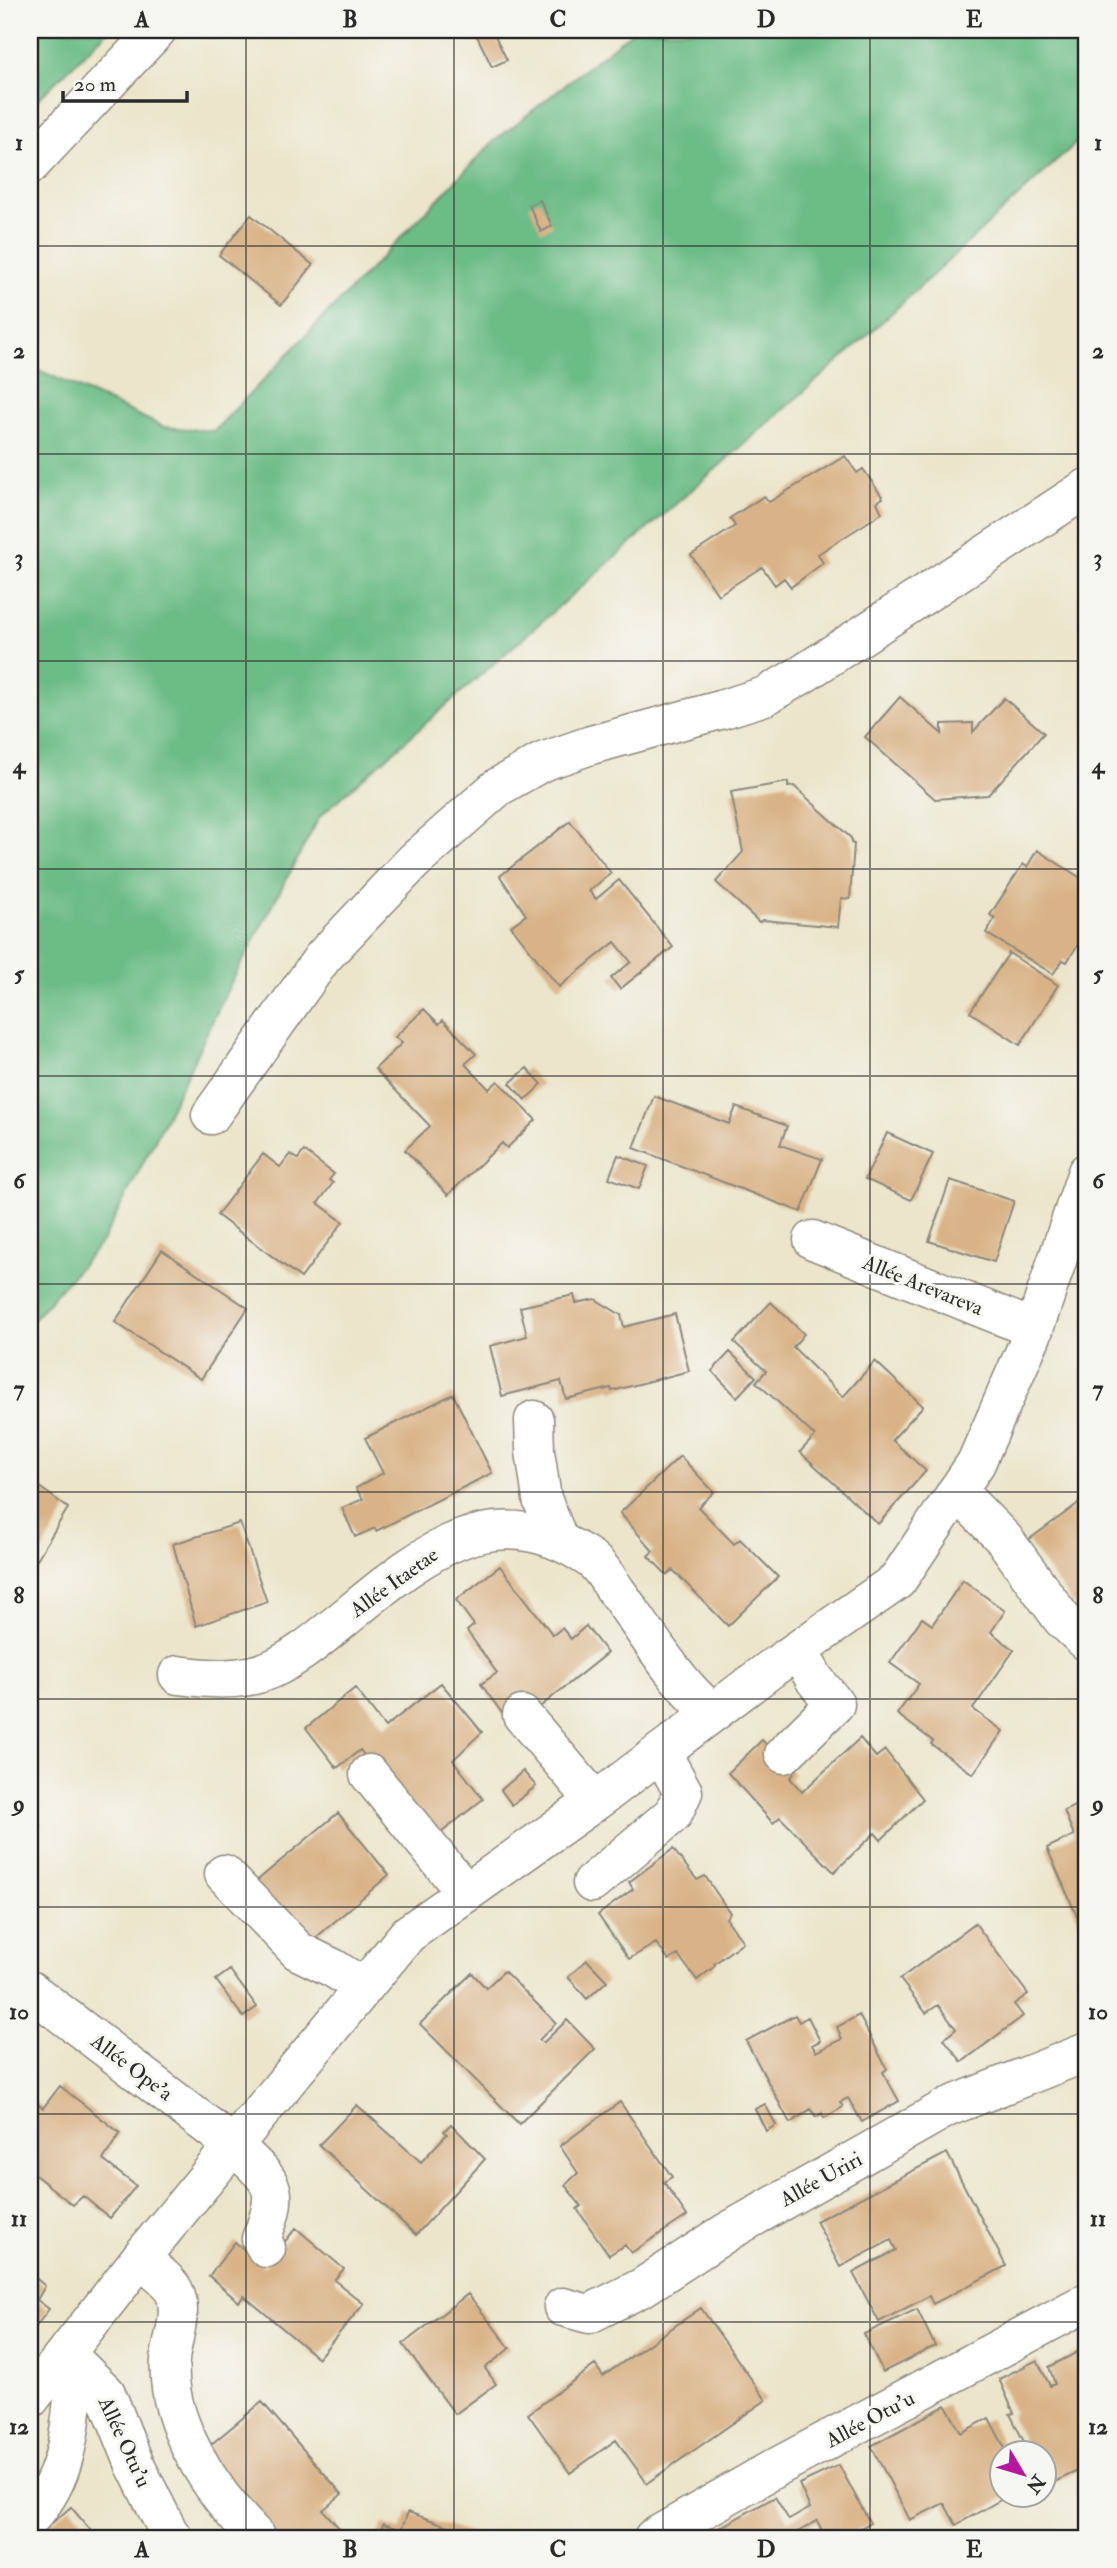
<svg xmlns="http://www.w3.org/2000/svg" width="1117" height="2568" viewBox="0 0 1117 2568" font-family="'IM FELL Double Pica',serif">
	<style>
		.forest { fill: #6cbc86; stroke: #4c7458; stroke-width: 2 }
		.building { fill: #d9b387 }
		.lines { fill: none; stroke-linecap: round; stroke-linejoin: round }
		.minor-casing { stroke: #8c887b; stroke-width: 41 }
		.major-casing { stroke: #8c887b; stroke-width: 41 }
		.minor { stroke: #fff; stroke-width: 38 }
		.major { stroke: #fff; stroke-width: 38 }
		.grid { fill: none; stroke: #2b2b2b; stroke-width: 2; stroke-opacity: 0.55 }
		.labels { text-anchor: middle; stroke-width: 6; stroke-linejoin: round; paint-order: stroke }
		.street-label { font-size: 21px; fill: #2b2b2b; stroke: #f6f6f2 }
		.neatline { fill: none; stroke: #2b2b2b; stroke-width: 2.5 }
		.grid-label { font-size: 23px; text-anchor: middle; font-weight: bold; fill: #2b2b2b }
	</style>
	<rect width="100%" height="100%" fill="#f6f6f2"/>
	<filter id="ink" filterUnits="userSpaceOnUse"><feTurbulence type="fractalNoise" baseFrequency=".0143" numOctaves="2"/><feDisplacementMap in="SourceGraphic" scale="14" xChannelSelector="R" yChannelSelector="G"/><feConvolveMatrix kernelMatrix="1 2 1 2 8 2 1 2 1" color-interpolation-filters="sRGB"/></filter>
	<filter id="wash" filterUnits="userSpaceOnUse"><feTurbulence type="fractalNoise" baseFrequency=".00686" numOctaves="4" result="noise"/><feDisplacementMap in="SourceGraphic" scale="28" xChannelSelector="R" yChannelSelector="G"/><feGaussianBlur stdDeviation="1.57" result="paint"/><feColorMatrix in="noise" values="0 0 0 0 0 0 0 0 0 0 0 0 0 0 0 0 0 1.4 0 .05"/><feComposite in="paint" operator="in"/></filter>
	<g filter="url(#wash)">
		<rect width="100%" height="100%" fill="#ece5cb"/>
		<path class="forest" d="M30 30H109L30 107Z
			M634 30H1087V133L849 352 320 816 229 987 159 1132 102 1242 30 1323V366L164 427 214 431 492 143Z"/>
		<g id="blocks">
			<path class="building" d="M474 30H492L507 60 492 67Z
				M540 200 552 226 541 232 529 205Z
				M251 215 313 265 281 305 219 255Z
				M1087 234V249L1080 240Z
				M845 456 857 473 863 469 883 498 877 502 882 513 818 554 823 563 791 587 784 578 775 585 762 567 718 595 691 555 735 526 730 518 764 496 769 502Z
				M900 697 942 734V724L973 723V732L1004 698 1044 733 988 795 935 799 865 737Z
				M788 782V787L794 786 851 838V843L854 844 850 899 841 898 838 927 763 920 759 922 716 882 743 852 731 792Z
				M570 821 611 873 589 891 596 899 619 880 673 947 620 989 611 978 631 962 615 942 559 987 511 926 526 915 500 876Z
				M1037 850 1087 882V930L1067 962 1063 960 1053 974 986 933 995 918 990 915 1023 864 1027 867Z
				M1009 953 1058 985 1020 1045 970 1012Z
				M424 1009 439 1024 443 1020 476 1054 465 1064 489 1089 498 1081 536 1120 507 1148 502 1143 448 1195 405 1150 430 1126 375 1069 402 1043 395 1037Z
				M527 1068 542 1084 525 1100 510 1083Z
				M654 1096 729 1124 736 1107 787 1126 780 1145 822 1159 801 1212 634 1148Z
				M887 1133 933 1154 911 1200 865 1179Z
				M304 1151 334 1174 329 1180 333 1183 318 1203 343 1222 301 1278 217 1215 263 1154 280 1167 290 1154 298 1159Z
				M618 1155 648 1166 639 1189 609 1178Z
				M950 1180 1014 1201 994 1262 929 1241Z
				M162 1250 248 1308 201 1379 115 1322Z
				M574 1295 576 1303 595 1299 621 1315 624 1327 675 1314 689 1371 612 1391 611 1388 566 1399 561 1381 502 1396 490 1346 527 1336 520 1307Z
				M771 1302 804 1334 793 1347 843 1397 875 1361 923 1406 892 1440 926 1471 878 1524 800 1452 815 1436 756 1382 766 1371 734 1342Z
				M730 1352 756 1377 737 1397 712 1371Z
				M453 1394 492 1473 376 1531 375 1528 355 1537 342 1508 363 1499 356 1488 383 1473 365 1438Z
				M680 1456 714 1492 698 1507 734 1544 740 1539 778 1577 728 1626 673 1570 667 1575 648 1556 653 1551 620 1513Z
				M30 1480 68 1508 30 1571Z
				M1087 1497V1607L1079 1613 1027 1541Z
				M240 1523 267 1602 196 1626 173 1544Z
				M500 1566 553 1635 562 1628 571 1639 586 1626 607 1653 531 1714 507 1720 481 1684 497 1673 467 1631 474 1625 456 1600Z
				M963 1580 1005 1611 991 1632 1014 1650 973 1709 1003 1731 973 1774 931 1744 933 1741 897 1714 919 1684 890 1663 922 1618 932 1625Z
				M441 1683 482 1732 453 1760 483 1799 432 1840 360 1750 337 1768 306 1728 355 1688 385 1727Z
				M860 1738 876 1757 885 1750 923 1799 881 1840 875 1833 834 1872 780 1817 773 1823 728 1773 762 1740 794 1774 790 1778 802 1792Z
				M523 1771 536 1786 512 1805 501 1790Z
				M1087 1800V1939L1047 1848 1074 1835 1064 1811Z
				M338 1813 389 1875 305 1947 253 1884Z
				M30 1819 41 1826 30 1844Z
				M673 1849 697 1880 705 1876 730 1913 726 1918 743 1942 714 1964 715 1966 697 1980 678 1955 669 1960 656 1943 629 1959 598 1915 633 1889 629 1882Z
				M975 1923 1028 1994 1014 2004 1023 2016 962 2062 944 2039 956 2029 938 2005 926 2013 900 1979Z
				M587 1960 607 1981 587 1999 568 1977Z
				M230 1970 257 2007 243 2017 216 1980Z
				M504 1971 556 2023 539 2040 543 2043 567 2020 595 2049 519 2124 420 2024 472 1973 486 1988Z
				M795 2015 799 2022 808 2017 820 2041 812 2045 816 2052 842 2039 837 2027 859 2015 887 2069 883 2072 899 2101 862 2122 848 2098 840 2102 843 2107 824 2118 822 2113 816 2117 811 2109 790 2123 746 2041Z
				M60 2086 120 2133 103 2160 136 2186 110 2218 83 2196 73 2205 30 2171V2098L43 2108Z
				M620 2102 672 2177 664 2182 687 2216 631 2253 625 2245 609 2255 577 2209 581 2206 565 2185 578 2173 560 2146Z
				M765 2104 776 2125 766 2131 755 2109Z
				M357 2105 421 2162 447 2134 444 2131 451 2124 485 2159 416 2235 319 2145Z
				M947 2153 1006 2266 933 2304 929 2296 879 2322 853 2273 896 2250 891 2240 840 2267 816 2221Z
				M296 2228 344 2269 334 2280 364 2304 318 2358 244 2296 239 2302 209 2276 235 2242 264 2267Z
				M30 2273 45 2286 37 2300 49 2309 30 2334Z
				M468 2294 510 2348 485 2368 496 2384 455 2414 403 2344Z
				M701 2308 766 2400 647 2483 616 2440 570 2473 528 2414 595 2365 603 2376Z
				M917 2309 935 2346 883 2372 864 2334Z
				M1087 2347V2460L1081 2463 1084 2468 1046 2486 1044 2452H1029L1010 2414 1014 2413 999 2379 1037 2360 1050 2386 1055 2384 1049 2367Z
				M262 2402 342 2494 323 2510 348 2538H279L203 2451Z
				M946 2405 961 2433 989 2418 1007 2452H1002V2494H1011L956 2525 944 2503 910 2520 871 2446Z
				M839 2465 870 2523 842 2538H826L817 2521 796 2533 798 2536 795 2538H725L719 2528 775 2497 789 2520 810 2508 799 2484Z
				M71 2507 97 2538H34Z
				M408 2512 482 2538H378L383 2524 401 2530Z"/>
		</g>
	</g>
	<g filter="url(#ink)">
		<use href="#blocks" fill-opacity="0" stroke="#8c887b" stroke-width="2"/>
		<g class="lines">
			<g class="minor-casing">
				<path id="minor" d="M30 165 157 30
					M211 1115 323 957 413 862 498 787 542 762 591 745 720 710 765 696 803 674 1087 488
					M813 1240 1034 1329
					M534 1420 535 1451 542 1499 559 1541
					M957 1491 1004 1539 1062 1619 1087 1642
					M178 1675C209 1679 242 1682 272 1669 300 1656 322 1636 346 1617 420 1556 490 1494 586 1556 601 1565 607 1579 617 1592 643 1627 679 1688 713 1712
					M522 1715 595 1801
					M784 1754 835 1704 815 1680 798 1650
					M369 1774 466 1893
					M224 1874 298 1951 333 1968 363 1987
					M592 1883 673 1814 683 1792 661 1752
					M30 1990 233 2145C272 2182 283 2185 261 2239L266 2248
					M142 2256C150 2270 168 2278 174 2291 184 2312 172 2338 170 2360 165 2424 214 2495 257 2538
					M563 2307 589 2314 643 2287 727 2232 948 2107 1087 2052
					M66 2354 106 2393 135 2465 168 2531 173 2538
					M30 2518C71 2475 71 2420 76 2364
					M653 2538 775 2468 1087 2302"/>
			</g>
			<g class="major-casing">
				<path id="major" d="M30 2399 142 2256 408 1934 600 1798 772 1668 897 1581 976 1463 1032 1335 1087 1172"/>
			</g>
			<use href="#minor" class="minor"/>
			<use href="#major" class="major"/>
		</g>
	</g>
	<path class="grid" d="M246 30V2538M454 30V2538M663 30V2538M870 30V2538M30 246H1087M30 454H1087M30 661H1087M30 869H1087M30 1076H1087M30 1284H1087M30 1492H1087M30 1699H1087M30 1907H1087M30 2114H1087M30 2322H1087"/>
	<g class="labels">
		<g class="street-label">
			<text transform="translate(923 1285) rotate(22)" y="7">Allée Arevareva</text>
			<text transform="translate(394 1582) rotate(-36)" y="7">Allée Itaetae</text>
			<text transform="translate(132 2067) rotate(37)" y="7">Allée Ope'a</text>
			<text transform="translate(821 2179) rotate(-29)" y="7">Allée Uriri</text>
			<text transform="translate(870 2419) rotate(-28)" y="7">Allée Otu'u</text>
			<text transform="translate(125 2442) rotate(65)" y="7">Allée Otu'u</text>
		</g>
	</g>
	<rect width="1117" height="2568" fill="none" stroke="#f6f6f2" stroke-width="77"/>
	<g transform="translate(1023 2474) rotate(128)"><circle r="33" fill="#f6f6f2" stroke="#a5a5a2" stroke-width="2"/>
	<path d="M0-5L12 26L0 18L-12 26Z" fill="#b5179e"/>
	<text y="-10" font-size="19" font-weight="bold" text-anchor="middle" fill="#2b2b2b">N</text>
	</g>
	<path d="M63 91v10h124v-10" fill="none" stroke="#2b2b2b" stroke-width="3.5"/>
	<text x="74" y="91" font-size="21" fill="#2b2b2b" stroke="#f6f6f2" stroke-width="5" paint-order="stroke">20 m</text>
	<rect x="38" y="38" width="1040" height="2492" class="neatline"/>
	<g class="grid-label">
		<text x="142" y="27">A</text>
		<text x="350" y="27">B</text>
		<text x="558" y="27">C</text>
		<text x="766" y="27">D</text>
		<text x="974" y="27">E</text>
		<text x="19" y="150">1</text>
		<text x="1098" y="150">1</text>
		<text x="19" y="358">2</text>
		<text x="1098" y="358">2</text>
		<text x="19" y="565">3</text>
		<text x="1098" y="565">3</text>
		<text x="19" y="773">4</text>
		<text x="1098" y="773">4</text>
		<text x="19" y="981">5</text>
		<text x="1098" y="981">5</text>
		<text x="19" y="1188">6</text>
		<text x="1098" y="1188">6</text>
		<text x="19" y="1396">7</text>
		<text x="1098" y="1396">7</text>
		<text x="19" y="1603">8</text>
		<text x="1098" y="1603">8</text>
		<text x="19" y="1811">9</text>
		<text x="1098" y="1811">9</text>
		<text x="19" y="2019">10</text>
		<text x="1098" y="2019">10</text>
		<text x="19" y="2226">11</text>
		<text x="1098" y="2226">11</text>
		<text x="19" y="2434">12</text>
		<text x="1098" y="2434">12</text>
		<text x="142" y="2557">A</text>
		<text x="350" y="2557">B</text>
		<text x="558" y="2557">C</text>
		<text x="766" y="2557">D</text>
		<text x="974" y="2557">E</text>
	</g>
</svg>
